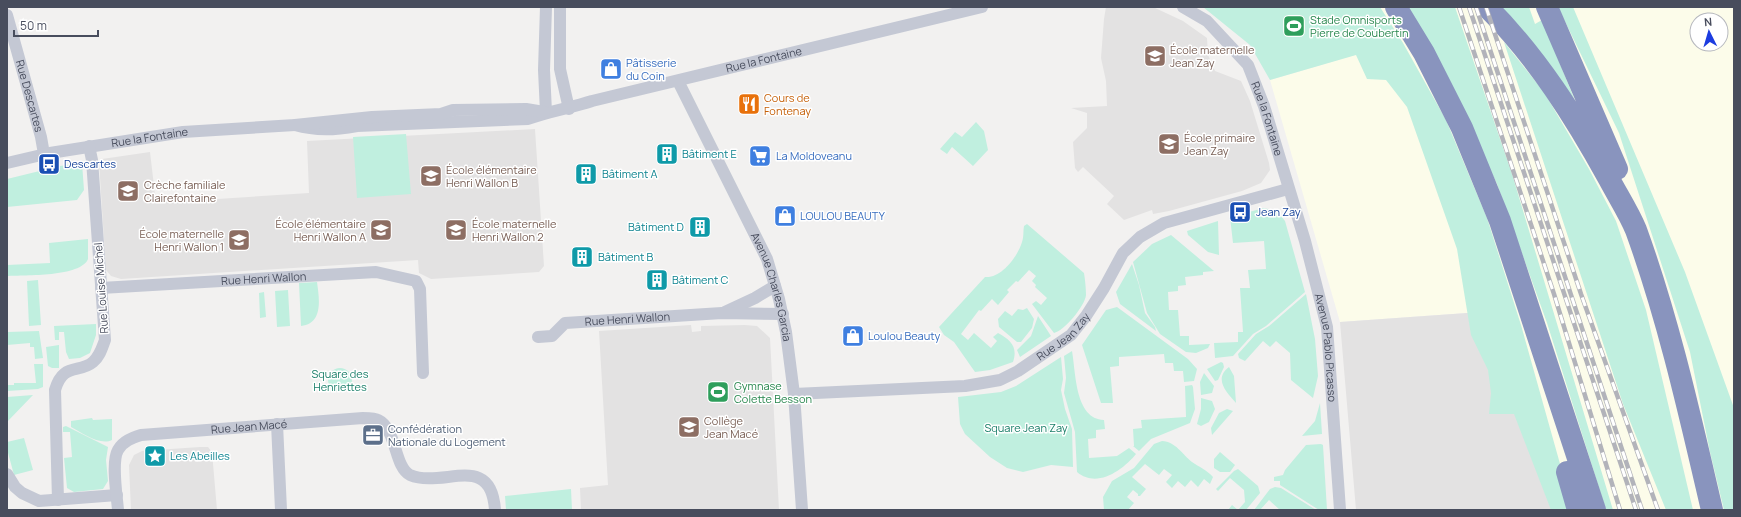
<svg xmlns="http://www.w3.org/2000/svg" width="1741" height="517" viewBox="0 0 1741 517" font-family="Manrope,sans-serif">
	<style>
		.commercial { fill: #fcfcea; fill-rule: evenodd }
		.education { fill: #e3e2e2 }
		.green { fill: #c0efdf }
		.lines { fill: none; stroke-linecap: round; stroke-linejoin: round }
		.minor { stroke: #c4c8d4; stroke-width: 12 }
		.motorway { stroke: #8994be; stroke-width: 22 }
		.rail-casing { stroke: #b2b3ba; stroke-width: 4.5 }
		.rail { stroke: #fff; stroke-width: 3; stroke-dasharray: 9; stroke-linecap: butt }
		.labels { text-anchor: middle; stroke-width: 3; stroke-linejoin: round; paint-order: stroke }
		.leisure-label { font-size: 11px; fill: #27864d; stroke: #fff; text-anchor: start }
		.education-label { font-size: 11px; fill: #785e54; stroke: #fff; text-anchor: start }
		.street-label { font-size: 11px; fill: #484d5d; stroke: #fff }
		.shop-label { font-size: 11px; fill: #366cbe; stroke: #fff; text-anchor: start }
		.food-label { font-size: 11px; fill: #c56008; stroke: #fff; text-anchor: start }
		.culture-label { font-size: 11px; fill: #0d838f; stroke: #fff; text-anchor: start }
		.transit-label { font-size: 11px; fill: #164399; stroke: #fff; text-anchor: start }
		.park-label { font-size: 11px; fill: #197e68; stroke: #fff }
		.service-label { font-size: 11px; fill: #4e5e75; stroke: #fff; text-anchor: start }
	</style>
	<rect width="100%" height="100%" fill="#f2f1f0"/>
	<path class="commercial" d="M1370 7H1734V510H1555L1495 311 1340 322 1270 80 1392 44ZM1697 20H1721V44H1697Z"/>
	<path class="education" d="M1106 7H1153L1183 21 1207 38 1208 55 1215 71 1241 81 1250 101 1269 163 1270 170 1261 183 1242 191 1169 211 1153 214 1152 210 1124 220 1107 204 1114 196 1083 167 1078 172 1075 168 1073 142 1087 128V113L1071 108 1107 106 1106 81 1101 58 1104 19Z
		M535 129 544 266 539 272 431 279 419 273 418 260 121 279 111 276 106 270 99 162 102 159 150 152 156 203 309 193 307 141Z
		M1495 311 1555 510H1356L1340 322Z
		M691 325 692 332 701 331V326L745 325 757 326 770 338 779 510H581L580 488 608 485 599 331Z
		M200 447H208L212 452 217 510H131L129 465 134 455 142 451Z"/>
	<path class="green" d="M1203 7H1380L1403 43 1446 120 1487 218 1521 325 1573 510H1561L1552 470 1561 510H1551L1514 414H1489L1491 393 1488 370 1471 335 1457 249 1407 107 1386 80 1367 79 1356 55 1270 80 1250 45Z
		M1405 7H1455L1512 174 1613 510H1606L1547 323 1497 184 1447 78Z
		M1501 7H1529L1535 24 1542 20 1576 103Z
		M1558 7H1573L1685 272 1734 408V510H1724L1710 452 1690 352 1619 133Z
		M1504 42 1544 92 1589 169 1616 221 1646 310 1693 510H1666L1623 404Z
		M976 122 984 131 988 150 973 166 952 147 947 154 940 149 955 132 962 137Z
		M406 134 411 194 357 198 353 137Z
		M82 163 84 190 77 200 7 207V179L60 166Z
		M1264 208 1278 212 1285 221 1305 292 1266 326 1253 334 1233 356 1215 358 1214 343 1238 342V332H1243L1240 288H1250L1248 270 1266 269 1264 241 1233 243 1230 217Z
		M1218 221 1219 255 1208 252 1188 235 1187 231Z
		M1027 224 1084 273C1085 279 1086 288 1086 295 1085 306 1064 331 1054 333L1032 304 1036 301 1041 305 1047 298 1035 287 1036 285 1032 281 1036 276 1029 270 1018 282 1016 281 1007 290 1009 292 998 305 992 299 981 311 979 310 961 334 968 340 974 333 991 348 997 341 993 337 998 333C1011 340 1018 347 1013 362L990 370 975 372 954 342 944 335 939 327 985 277C1001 279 1018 256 1022 242 1024 237 1023 231 1024 226Z
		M1171 235 1214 271 1203 272V275L1185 277 1186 285 1178 286V291L1168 292 1169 310H1178L1180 336H1189V345L1210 344 1208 348 1196 353 1186 352 1160 334 1147 313 1133 262 1152 244Z
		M88 239V259C81 277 25 275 7 276V265L50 263 49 243Z
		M1132 264 1139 285 1145 313 1155 327 1156 331 1120 304 1116 292Z
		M38 280 41 325 29 326 27 281Z
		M317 282C319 297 324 324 301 326L299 283Z
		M288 290 290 326 277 327 275 291Z
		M264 292 266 317 260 318 259 293Z
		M1306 294 1315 339 1318 376 1313 398 1291 380 1290 353 1276 341 1270 347 1263 341 1245 361 1239 358 1238 354 1256 334 1269 326Z
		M1117 307 1188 359 1197 369 1194 381 1184 382 1183 371H1174L1173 363H1165L1164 354 1119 357V366L1110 367 1113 403H1101L1082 345 1106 310Z
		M1027 308 1034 319 1032 328 1021 342H1017L999 327 998 319 1005 311 1012 316 1018 309 1023 310Z
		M1038 316 1051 336 1020 357 1017 350 1031 336Z
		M96 324V335L90 353 80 358 69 359 66 352 64 332H59V340H55L54 326Z
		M39 331 43 358 35 359 34 347H30V343L7 345V332Z
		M59 345V368H52L48 366 46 347Z
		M1072 351C1076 373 1075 419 1104 420L1105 429 1096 430V438L1088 439 1089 458 1117 456 1129 448 1136 454C1123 470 1097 489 1077 472L1075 432 1064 393 1066 378 1064 356Z
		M1061 357 1063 379 1061 390 1065 409 1072 429 1073 467 1051 465 1023 472 1007 468 990 457 965 434 960 424 958 397 1001 392 1016 386Z
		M1221 362 1223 363 1224 367 1218 380 1215 381 1207 369Z
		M34 364H43V387L38 389 7 391V385H14V383H36Z
		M1229 367 1234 376 1236 403C1227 393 1213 379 1229 367Z
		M328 380a12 12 0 1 1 24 0a12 12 0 1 1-24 0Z
		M1204 373 1214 386 1212 393 1201 395 1200 382Z
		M1192 385 1193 387 1195 409 1190 423 1151 439 1139 451 1133 446H1134L1133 429 1142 428 1141 420 1186 417 1185 386Z
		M33 395 7 422V397Z
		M1201 398 1212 401 1215 409 1209 422 1201 426 1197 424 1201 409Z
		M1320 403 1322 434 1302 436 1315 421Z
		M1227 409 1233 411 1212 435 1211 428 1219 413Z
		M92 418 93 420 112 419V440C100 446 82 433 71 427V421Z
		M66 426 108 447 106 460 108 481 103 489 74 492 67 488 64 458 72 457 70 432H63V427Z
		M24 438 33 470 14 475 7 449V442Z
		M1162 441C1176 442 1182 454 1192 462 1199 467 1207 470 1213 477L1210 484 1204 479 1198 487 1191 480 1185 487 1178 481 1172 488 1166 482 1172 475 1164 469 1159 475 1145 464 1132 477 1146 489 1140 496H1138V494L1133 490 1127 497 1134 503 1128 510H1104L1103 497 1112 481 1134 468 1154 444Z
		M1321 444 1323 445 1327 510H1319L1280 485V481H1274V477L1283 475 1285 470 1306 445Z
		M1220 452 1235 465 1230 472H1220L1214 468V459Z
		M1238 469 1258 486 1260 493 1246 510H1228L1232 505 1238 510 1245 502 1244 490 1230 478 1218 491 1216 489 1234 471Z
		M1275 487 1281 488 1316 510H1280L1269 500 1260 510H1254L1270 489Z
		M571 489 572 510H506L505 496Z"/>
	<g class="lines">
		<g class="minor">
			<path d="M560 7V69L569 109"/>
			<path id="s1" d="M1183 7 1207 21 1248 65 1264 106 1305 241 1327 327 1340 510"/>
			<path id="s2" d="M7 15 41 137 44 154"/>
			<path id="s3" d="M678 81 767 259 779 299 786 332 794 394 802 510"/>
			<path d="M546 112 544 70 546 7"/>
			<path id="s4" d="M295 125C316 131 335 130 357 126L528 119C549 111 571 108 592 101L982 7"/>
			<path id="s5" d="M7 163 50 153 183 132 295 125 372 117 441 114 453 110 526 109 544 112"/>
			<path id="s6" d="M101 288 376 272 416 281 420 289 423 373"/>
			<path d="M725 312 755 298 775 286"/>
			<path id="s7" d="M538 337 552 336 565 323 722 313 783 314"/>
			<path id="s8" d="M794 394 965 386 1000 380 1018 371 1071 335 1086 316 1104 288 1123 253 1140 237 1164 223 1288 189"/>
			<path d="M277 424 281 510"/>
			<path d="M7 474 15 487 22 493 39 501 117 495"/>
			<path d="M58 500 55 390C63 362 79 374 93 362 100 356 102 348 105 340L92 160 89 146"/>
			<path id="s9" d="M118 510C117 496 111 462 118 450 123 441 132 438 141 435L363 418C367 418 375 418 378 420 397 429 394 467 410 475 443 489 491 451 495 510"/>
		</g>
		<path class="motorway" d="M1396 7 1424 53 1462 128 1500 221 1595 510
			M1487 7C1537 57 1575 117 1609 179 1618 196 1629 213 1636 230 1669 321 1690 416 1712 510
			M1547 7 1617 169
			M1567 472 1578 510"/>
		<g class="rail-casing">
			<path id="rail" d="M1459 7 1554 294 1620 510
				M1469 7 1636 510
				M1476 7 1642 510
				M1486 7 1581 294 1658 510"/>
		</g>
		<use href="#rail" class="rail"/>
	</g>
	<defs>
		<g id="stadium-square" transform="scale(1.15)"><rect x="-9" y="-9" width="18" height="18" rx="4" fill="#2e9e5b" stroke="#fff"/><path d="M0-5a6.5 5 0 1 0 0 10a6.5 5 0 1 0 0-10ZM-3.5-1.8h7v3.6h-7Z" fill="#fff"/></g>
		<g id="school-square" transform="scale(1.15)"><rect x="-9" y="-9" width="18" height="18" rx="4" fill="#8d6e63" stroke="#fff"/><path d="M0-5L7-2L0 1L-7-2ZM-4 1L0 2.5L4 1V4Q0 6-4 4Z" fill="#fff"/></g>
		<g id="shop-square" transform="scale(1.15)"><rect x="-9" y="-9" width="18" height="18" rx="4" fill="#3f7fe0" stroke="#fff"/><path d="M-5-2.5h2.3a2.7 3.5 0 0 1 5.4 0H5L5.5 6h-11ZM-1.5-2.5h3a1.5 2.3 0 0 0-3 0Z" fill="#fff"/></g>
		<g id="restaurant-square" transform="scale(1.15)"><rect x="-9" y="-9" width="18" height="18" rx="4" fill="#e8710a" stroke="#fff"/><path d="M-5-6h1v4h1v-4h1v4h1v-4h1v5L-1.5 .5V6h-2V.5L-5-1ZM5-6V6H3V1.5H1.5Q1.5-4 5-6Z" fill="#fff"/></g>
		<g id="building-square" transform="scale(1.15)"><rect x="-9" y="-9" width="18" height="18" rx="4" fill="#0f9aa8" stroke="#fff"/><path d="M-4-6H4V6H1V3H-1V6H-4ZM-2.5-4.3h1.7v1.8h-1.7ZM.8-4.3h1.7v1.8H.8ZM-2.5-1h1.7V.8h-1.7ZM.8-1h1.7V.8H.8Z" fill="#fff"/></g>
		<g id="supermarket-square" transform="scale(1.15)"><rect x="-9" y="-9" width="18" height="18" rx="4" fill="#3f7fe0" stroke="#fff"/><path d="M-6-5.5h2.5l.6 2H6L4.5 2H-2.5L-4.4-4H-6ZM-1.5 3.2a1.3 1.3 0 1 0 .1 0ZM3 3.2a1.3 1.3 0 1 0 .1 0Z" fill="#fff"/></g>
		<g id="bus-square" transform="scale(1.15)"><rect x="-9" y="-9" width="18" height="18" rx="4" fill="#1a4fb4" stroke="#fff"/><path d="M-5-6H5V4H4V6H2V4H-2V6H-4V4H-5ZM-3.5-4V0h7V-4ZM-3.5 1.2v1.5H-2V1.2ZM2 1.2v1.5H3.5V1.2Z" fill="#fff"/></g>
		<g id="office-square" transform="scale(1.15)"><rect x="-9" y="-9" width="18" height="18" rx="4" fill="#5c6f8a" stroke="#fff"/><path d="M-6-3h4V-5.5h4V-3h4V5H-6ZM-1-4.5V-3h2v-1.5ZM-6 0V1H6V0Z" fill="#fff"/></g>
		<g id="sight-square" transform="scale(1.15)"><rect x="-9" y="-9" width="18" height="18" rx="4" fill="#0f9aa8" stroke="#fff"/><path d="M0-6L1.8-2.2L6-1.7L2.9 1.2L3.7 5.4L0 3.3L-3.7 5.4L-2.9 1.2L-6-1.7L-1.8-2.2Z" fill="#fff"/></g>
	</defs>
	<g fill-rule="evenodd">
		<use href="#stadium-square" x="1294" y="26"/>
		<use href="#school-square" x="1155" y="56"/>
		<use href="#shop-square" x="611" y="69"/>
		<use href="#restaurant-square" x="749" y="104"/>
		<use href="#school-square" x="1169" y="144"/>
		<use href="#building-square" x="667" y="154"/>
		<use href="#supermarket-square" x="760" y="156"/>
		<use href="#bus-square" x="49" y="164"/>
		<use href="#building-square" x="586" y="174"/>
		<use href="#school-square" x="431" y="176"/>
		<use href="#school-square" x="128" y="191"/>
		<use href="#bus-square" x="1240" y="212"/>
		<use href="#shop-square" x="785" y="216"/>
		<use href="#building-square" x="700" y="227"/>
		<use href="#school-square" x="381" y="230"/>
		<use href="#school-square" x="456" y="230"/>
		<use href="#school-square" x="239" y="240"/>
		<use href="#building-square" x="582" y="257"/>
		<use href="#building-square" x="657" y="280"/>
		<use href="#shop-square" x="853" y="336"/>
		<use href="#stadium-square" x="718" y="392"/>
		<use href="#school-square" x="689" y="427"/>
		<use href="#office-square" x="373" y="435"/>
		<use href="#sight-square" x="155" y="456"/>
	</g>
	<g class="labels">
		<g class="leisure-label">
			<text x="1310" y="24">Stade Omnisports<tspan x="1310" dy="13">Pierre de Coubertin</tspan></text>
			<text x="734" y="390">Gymnase<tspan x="734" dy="13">Colette Besson</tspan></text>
		</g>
		<g class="education-label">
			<text x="1170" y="54">École maternelle<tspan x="1170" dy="13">Jean Zay</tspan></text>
			<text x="1184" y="142">École primaire<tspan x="1184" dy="13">Jean Zay</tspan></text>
			<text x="446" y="174">École élémentaire<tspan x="446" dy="13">Henri Wallon B</tspan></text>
			<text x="144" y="189">Crèche familiale<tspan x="144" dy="13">Clairefontaine</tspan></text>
			<text x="366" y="228" text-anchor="end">École élémentaire<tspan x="366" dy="13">Henri Wallon A</tspan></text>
			<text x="472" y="228">École maternelle<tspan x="472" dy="13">Henri Wallon 2</tspan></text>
			<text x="224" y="238" text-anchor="end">École maternelle<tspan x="224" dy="13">Henri Wallon 1</tspan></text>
			<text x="704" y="425">Collège<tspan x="704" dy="13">Jean Macé</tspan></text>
		</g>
		<g class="street-label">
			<text dy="4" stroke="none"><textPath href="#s4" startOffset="477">Rue la Fontaine</textPath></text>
			<text dy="4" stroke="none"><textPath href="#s2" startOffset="84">Rue Descartes</textPath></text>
			<text dy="4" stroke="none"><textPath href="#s1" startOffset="145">Rue la Fontaine</textPath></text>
			<text dy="4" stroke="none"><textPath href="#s5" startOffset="145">Rue la Fontaine</textPath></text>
			<text dy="4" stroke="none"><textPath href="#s6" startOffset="163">Rue Henri Wallon</textPath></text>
			<text dy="4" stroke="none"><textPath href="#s3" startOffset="227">Avenue Charles Garcia</textPath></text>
			<text transform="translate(101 288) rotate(-94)" y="4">Rue Louise Michel</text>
			<text dy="4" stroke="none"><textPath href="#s7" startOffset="95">Rue Henri Wallon</textPath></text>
			<text dy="4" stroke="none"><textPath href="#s8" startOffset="284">Rue Jean Zay</textPath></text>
			<text dy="4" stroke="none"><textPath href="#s1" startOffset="382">Avenue Pablo Picasso</textPath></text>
			<text dy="4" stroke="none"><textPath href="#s9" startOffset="197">Rue Jean Macé</textPath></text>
		</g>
		<g class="shop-label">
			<text x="626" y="67">Pâtisserie<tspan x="626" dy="13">du Coin</tspan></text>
			<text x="776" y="160">La Moldoveanu</text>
			<text x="800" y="220">LOULOU BEAUTY</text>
			<text x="868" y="340">Loulou Beauty</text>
		</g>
		<g class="food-label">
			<text x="764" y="102">Cours de<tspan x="764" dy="13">Fontenay</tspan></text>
		</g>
		<g class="culture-label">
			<text x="682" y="158">Bâtiment E</text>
			<text x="602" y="178">Bâtiment A</text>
			<text x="684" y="231" text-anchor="end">Bâtiment D</text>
			<text x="598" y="261">Bâtiment B</text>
			<text x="672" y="284">Bâtiment C</text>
			<text x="170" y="460">Les Abeilles</text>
		</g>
		<g class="transit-label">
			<text x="64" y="168">Descartes</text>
			<text x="1256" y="216">Jean Zay</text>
		</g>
		<g class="park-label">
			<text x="340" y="378">Square des<tspan x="340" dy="13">Henriettes</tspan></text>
			<text x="1026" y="432">Square Jean Zay</text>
		</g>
		<g class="service-label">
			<text x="388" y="433">Confédération<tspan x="388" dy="13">Nationale du Logement</tspan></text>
		</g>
	</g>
	<rect width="1741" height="517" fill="none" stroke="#484d5d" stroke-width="16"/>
	<g transform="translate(1709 32) rotate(355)"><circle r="19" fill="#ffffff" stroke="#b6b8be"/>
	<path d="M0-3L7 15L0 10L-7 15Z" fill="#1c3ce0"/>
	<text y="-6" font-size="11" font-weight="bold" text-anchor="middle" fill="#484d5d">N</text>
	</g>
	<path d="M14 30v6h84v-6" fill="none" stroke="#484d5d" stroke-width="2"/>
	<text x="20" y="30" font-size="12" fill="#484d5d" stroke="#ffffff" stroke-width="3" paint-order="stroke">50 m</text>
</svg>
